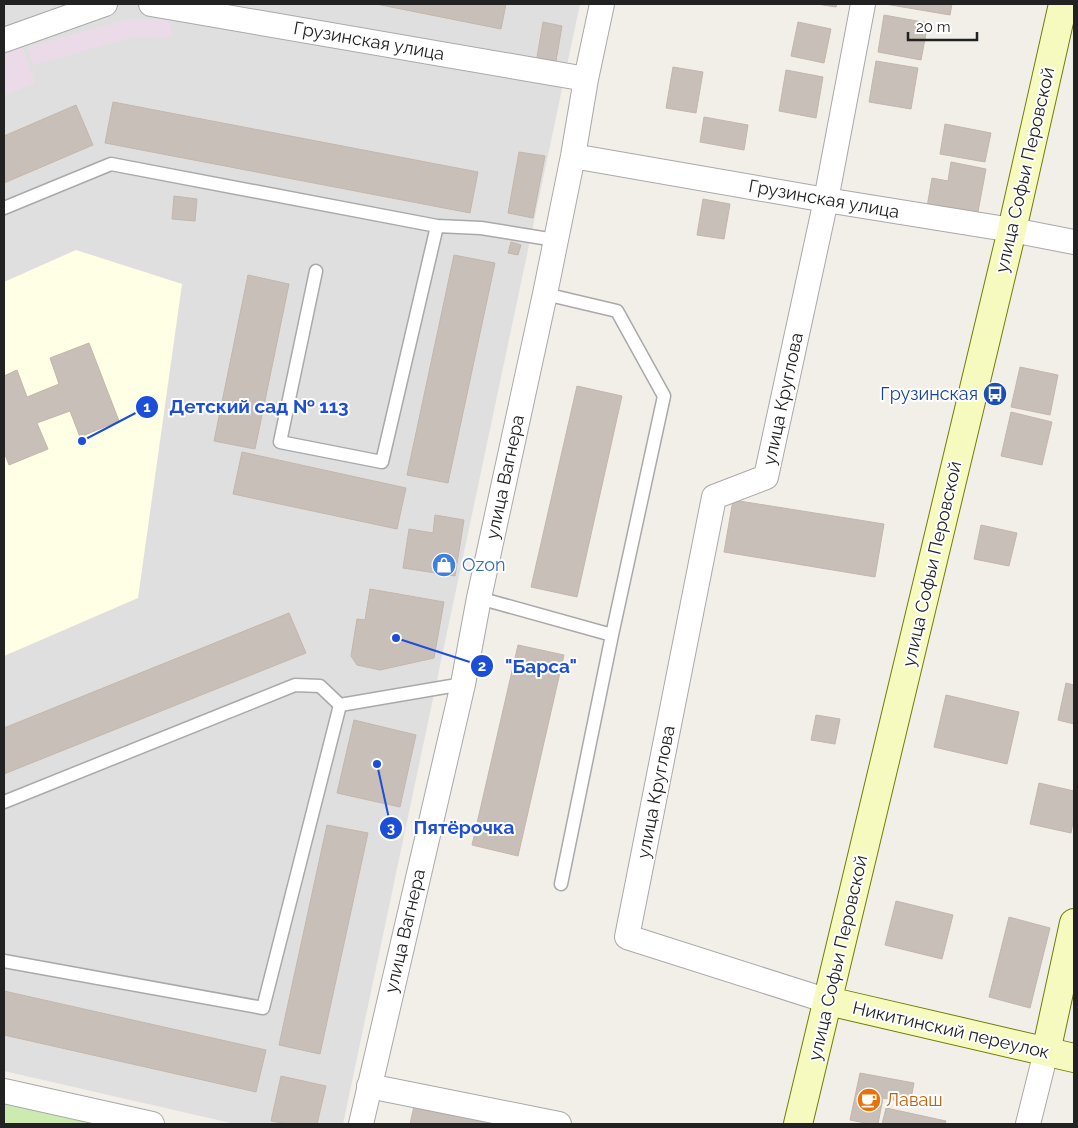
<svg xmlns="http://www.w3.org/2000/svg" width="1078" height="1128" viewBox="0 0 1078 1128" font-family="Raleway,sans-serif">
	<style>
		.residential { fill: #e0dfdf }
		.industrial { fill: #ebdbe8 }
		.education { fill: #ffffe5 }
		.grass { fill: #cdebb0 }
		.building { fill: #c7bfb8; stroke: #c4b6ab }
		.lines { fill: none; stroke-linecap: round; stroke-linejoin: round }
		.lane-casing { stroke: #a9a9a9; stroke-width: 15 }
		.street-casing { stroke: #a9a9a9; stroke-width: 26 }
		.secondary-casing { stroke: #707d05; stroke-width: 30 }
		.lane { stroke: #fff; stroke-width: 12 }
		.street { stroke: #fff; stroke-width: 24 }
		.secondary { stroke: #f7fabf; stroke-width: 28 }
		.labels { text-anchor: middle; stroke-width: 4; stroke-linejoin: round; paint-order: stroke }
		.street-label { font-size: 18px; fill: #222; stroke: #fff }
		.transit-label { font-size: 18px; fill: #164399; stroke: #fff; text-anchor: end }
		.shop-label { font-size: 18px; fill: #366cbe; stroke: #fff; text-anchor: start }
		.food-label { font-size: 18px; fill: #c56008; stroke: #fff; text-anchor: start }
		.leader { fill: none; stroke: #1d4ed8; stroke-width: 2 }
		.callout-dot { fill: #1d4ed8; stroke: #fff; stroke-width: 2 }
		.mark-label { font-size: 15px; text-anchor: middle; font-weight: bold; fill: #fff }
		.callout-label { font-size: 19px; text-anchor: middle; font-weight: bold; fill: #1d4ed8; stroke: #fff; stroke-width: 4; stroke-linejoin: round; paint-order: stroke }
	</style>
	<rect width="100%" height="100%" fill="#f2efe9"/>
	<path class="residential" d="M4 4H580L343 1124H235L4 1071Z"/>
	<path class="industrial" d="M129 19H172L171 38 133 37 33 65 28 47Z
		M22 46 35 83 4 95V53Z"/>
	<path class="education" d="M76 250 182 284 138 598 4 656V282Z"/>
	<path class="grass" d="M4 1103 97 1124H4Z"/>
	<path class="building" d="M376 4H506L501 29Z
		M817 4H837L836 7Z
		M885 4H952L950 15Z
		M884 15 928 23 921 60 878 52Z
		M543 22 562 26 555 67 536 63Z
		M798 22 831 29 824 63 791 56Z
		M876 61 918 68 911 109 869 102Z
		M673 67 703 72 696 113 666 108Z
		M786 70 823 77 816 118 779 111Z
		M113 102 478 172 470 213 105 143Z
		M76 105 93 145 4 183V136Z
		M704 117 748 125 744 150 700 142Z
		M945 124 991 133 985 162 940 154Z
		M519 152 545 156 533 218 508 213Z
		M951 162 986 169 977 217 927 207 932 178 948 181Z
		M174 196 197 199 195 221 172 219Z
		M703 199 730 204 724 239 697 235Z
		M511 242 521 245 518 255 508 253Z
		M454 255 495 263 448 483 407 475Z
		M248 275 289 284 255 449 214 441Z
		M89 343 119 421 80 437 70 411 37 423 48 449 9 465 4 452V376L17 370 27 397 59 384 50 358Z
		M1020 367 1058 375 1050 415 1011 407Z
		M577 386 622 396 577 597 531 587Z
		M1011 412 1052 422 1042 465 1001 456Z
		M242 452 406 488 397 529 233 494Z
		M733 500 884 524 875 577 724 552Z
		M435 515 464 520 455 576 403 568 409 529 433 533Z
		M981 525 1017 533 1009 566 974 559Z
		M370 589 444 602 434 658 380 670 357 665 351 656 357 619 365 620Z
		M289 613 306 653 4 774V728Z
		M518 645 564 655 518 856 472 845Z
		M1066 683 1074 685V724L1058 720Z
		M946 695 1019 712 1007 764 934 747Z
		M816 715 840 719 835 744 811 740Z
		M354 720 416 735 400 807 337 793Z
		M1039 783 1074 791V817L1071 833 1030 824Z
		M327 825 368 833 320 1054 279 1045Z
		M896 901 953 915 942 959 885 945Z
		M1009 917 1050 928 1030 1008 989 997Z
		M4 991 266 1050 256 1092 4 1035Z
		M860 1073 914 1083 910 1103 883 1098 878 1124H870L850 1120Z
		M281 1076 326 1086 317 1124H288L271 1121Z
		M414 1106 488 1121 487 1124H410Z
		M886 1108 946 1121 945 1124H882Z"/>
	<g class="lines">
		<g class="lane-casing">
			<path id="lane" d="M4 208 111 164 437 226
				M316 271 280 442 382 462 437 226 481 228 555 240
				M545 294 617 311 664 396 612 635
				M479 598 612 635 561 884
				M340 705 463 684
				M4 802 295 685 320 686 340 705
				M4 961 263 1008 340 705"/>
		</g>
		<g class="street-casing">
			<path id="street" d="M151 4 586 79
				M4 40 105 4
				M573 156 826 200 1012 230 1074 242
				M828 1001 627 937 714 497 766 477 826 200 863 4
				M369 1086 559 1124
				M4 1091 152 1124
				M361 1124 463 684 479 598 545 294 573 156 586 79 602 4
				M1028 1124 1046 1052"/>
		</g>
		<g class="secondary-casing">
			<path id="secondary" d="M828 1001 1074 1058
				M1046 1052 1074 923
				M798 1124 1012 230 1063 4"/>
		</g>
		<use href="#lane" class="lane"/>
		<use href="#street" class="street"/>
		<use href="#secondary" class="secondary"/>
	</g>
	<defs>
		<g id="bus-disc" transform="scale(1.25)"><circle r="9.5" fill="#1a4fb4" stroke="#fff"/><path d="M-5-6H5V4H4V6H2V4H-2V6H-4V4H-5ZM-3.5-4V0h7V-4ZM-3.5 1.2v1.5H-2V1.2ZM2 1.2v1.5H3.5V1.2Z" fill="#fff"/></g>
		<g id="shop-disc" transform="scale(1.25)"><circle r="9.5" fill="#3f7fe0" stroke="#fff"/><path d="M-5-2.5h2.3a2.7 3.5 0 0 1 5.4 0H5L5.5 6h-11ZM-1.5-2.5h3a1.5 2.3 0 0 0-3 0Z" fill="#fff"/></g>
		<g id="cafe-disc" transform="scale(1.25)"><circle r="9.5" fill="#e8710a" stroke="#fff"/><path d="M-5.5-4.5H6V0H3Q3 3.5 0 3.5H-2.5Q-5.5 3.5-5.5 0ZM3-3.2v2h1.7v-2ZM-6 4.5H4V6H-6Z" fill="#fff"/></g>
	</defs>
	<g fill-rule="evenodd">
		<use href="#bus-disc" x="995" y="394"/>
		<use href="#shop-disc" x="444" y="565"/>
		<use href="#cafe-disc" x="869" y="1100"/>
	</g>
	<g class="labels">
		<g class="street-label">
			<text transform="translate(369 41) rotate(10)" y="6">Грузинская улица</text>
			<text transform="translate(1025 170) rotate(-77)" y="6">улица Софьи Перовской</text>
			<text transform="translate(824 199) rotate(10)" y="6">Грузинская улица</text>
			<text transform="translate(783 399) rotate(-78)" y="6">улица Круглова</text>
			<text transform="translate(505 477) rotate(-78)" y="6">улица Вагнера</text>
			<text transform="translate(932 564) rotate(-77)" y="6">улица Софьи Перовской</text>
			<text transform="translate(656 792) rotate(-79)" y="6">улица Круглова</text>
			<text transform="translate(405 931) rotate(-77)" y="6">улица Вагнера</text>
			<text transform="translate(838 958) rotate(-77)" y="6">улица Софьи Перовской</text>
			<text transform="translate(951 1030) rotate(13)" y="6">Никитинский переулок</text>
		</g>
		<g class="transit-label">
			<text x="978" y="400">Грузинская</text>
		</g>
		<g class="shop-label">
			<text x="462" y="571">Ozon</text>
		</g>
		<g class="food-label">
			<text x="886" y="1106">Лаваш</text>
		</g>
	</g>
	<path class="leader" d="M82 441L147 407M396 638L482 666M377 764L391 828"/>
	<g class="callout-dot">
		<circle cx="82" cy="441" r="5"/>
		<circle cx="396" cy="638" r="5"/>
		<circle cx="377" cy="764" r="5"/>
		<circle cx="147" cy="407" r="12"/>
		<circle cx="482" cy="666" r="12"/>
		<circle cx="391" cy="828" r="12"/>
	</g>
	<g class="mark-label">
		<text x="147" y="412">1</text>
		<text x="482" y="671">2</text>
		<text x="391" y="833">3</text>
	</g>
	<g class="callout-label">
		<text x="259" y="413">Детский сад № 113</text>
		<text x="541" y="673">"Барса"</text>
		<text x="464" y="834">Пятёрочка</text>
	</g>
	<rect width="1078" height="1128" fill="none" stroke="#222222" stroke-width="10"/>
	<path d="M908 32v8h69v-8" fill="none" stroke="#222222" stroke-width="2.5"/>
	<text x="916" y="32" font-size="15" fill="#222222" stroke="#ffffff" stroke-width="4" paint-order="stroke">20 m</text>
</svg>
